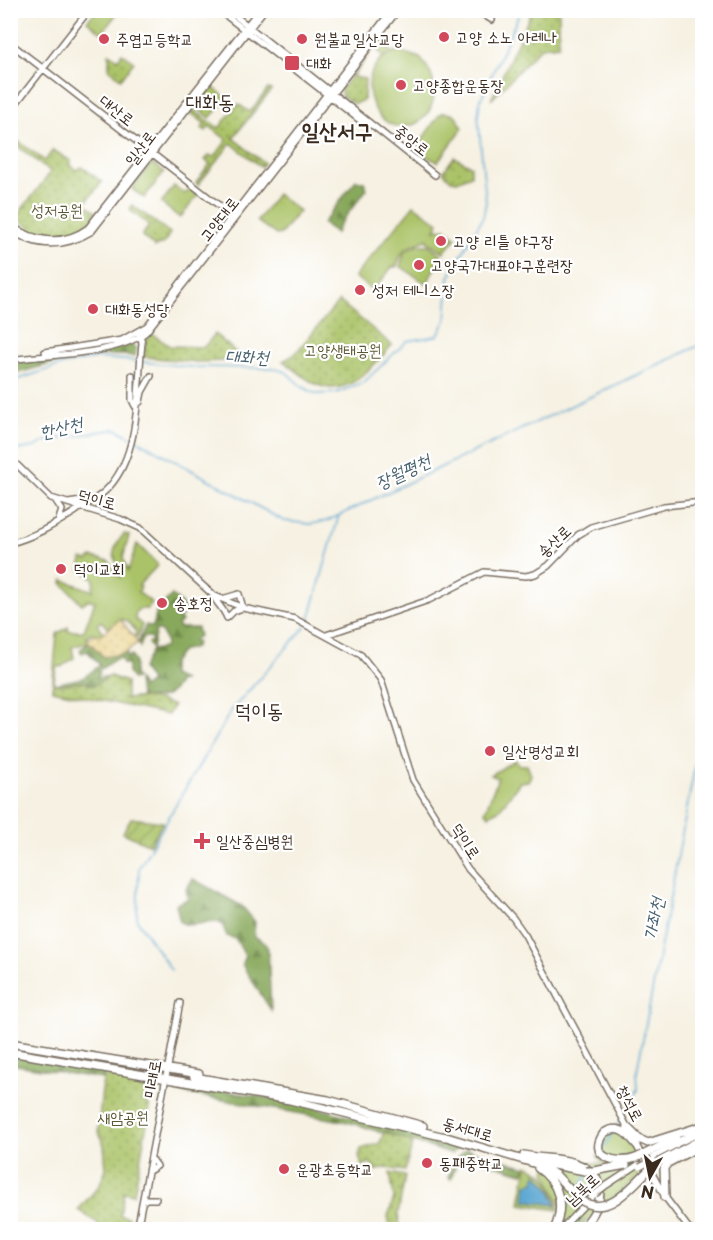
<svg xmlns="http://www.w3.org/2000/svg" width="713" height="1240" viewBox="0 0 713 1240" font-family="'Playpen Sans','Poor Story',sans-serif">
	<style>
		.grass { fill: #abc368; stroke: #737643; stroke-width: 1.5 }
		.forest { fill: url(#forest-firs); stroke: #626a3d; stroke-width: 1.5 }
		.sand { fill: url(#sand-dots); stroke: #94825e; stroke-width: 1.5 }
		.park { fill: url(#park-dots); stroke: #737643; stroke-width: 1.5 }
		.garden { fill: url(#garden-furrows); stroke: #737643; stroke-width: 1.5 }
		.water { fill: #57a4d0; stroke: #496777; stroke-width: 1.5 }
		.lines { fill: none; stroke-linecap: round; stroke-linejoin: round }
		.stream { stroke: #57a4d0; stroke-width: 1.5 }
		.highway-tunnel { stroke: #d1c9bb; stroke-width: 7; stroke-dasharray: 7 3.5; stroke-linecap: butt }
		.major-casing { stroke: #7c7063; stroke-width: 8 }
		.highway-casing { stroke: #7c7063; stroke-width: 10 }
		.major { stroke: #fff; stroke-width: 5 }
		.highway { stroke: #fff; stroke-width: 7 }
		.major-bridge-casing { stroke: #7c7063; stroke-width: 8; stroke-linecap: butt }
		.highway-bridge-casing { stroke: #7c7063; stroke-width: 10; stroke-linecap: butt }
		.major-bridge { stroke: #fff; stroke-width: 5 }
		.highway-bridge { stroke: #fff; stroke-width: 7 }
		.poi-dot { fill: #d1495b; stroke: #fff; stroke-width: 2 }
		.labels { text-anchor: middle; stroke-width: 4.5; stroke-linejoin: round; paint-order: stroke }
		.poi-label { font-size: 16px; fill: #3b2a1e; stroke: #fff; text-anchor: start }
		.street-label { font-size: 16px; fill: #3b2a1e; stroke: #fff }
		.park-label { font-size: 16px; fill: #5d5834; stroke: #fff }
		.water-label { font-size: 18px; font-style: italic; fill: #48616e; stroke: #fff }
		.quarter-label { font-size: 20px; fill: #3b2a1e; stroke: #fff }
		.district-label { font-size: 22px; font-weight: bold; fill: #3b2a1e; stroke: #fff }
	</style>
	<defs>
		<pattern id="forest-firs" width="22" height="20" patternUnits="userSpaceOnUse" patternTransform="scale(1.5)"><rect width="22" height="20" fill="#88a95c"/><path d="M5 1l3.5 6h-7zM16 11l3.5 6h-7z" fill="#708a4b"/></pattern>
		<pattern id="sand-dots" width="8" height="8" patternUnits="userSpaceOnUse" patternTransform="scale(1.5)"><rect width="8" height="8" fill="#eeda9e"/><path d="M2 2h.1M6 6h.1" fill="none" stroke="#cdbb88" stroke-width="1.8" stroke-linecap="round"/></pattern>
		<pattern id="park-dots" width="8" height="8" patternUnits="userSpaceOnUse" patternTransform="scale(1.5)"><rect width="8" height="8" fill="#abc368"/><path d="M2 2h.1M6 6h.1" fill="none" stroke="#8c9f55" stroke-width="1.8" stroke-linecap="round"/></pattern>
		<pattern id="garden-furrows" width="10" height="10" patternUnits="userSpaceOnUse" patternTransform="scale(1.5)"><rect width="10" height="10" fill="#abc368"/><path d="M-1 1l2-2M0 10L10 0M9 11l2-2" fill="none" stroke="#8c9f55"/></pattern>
	</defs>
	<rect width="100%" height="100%" fill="#fff"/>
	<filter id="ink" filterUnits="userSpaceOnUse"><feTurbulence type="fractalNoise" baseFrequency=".0167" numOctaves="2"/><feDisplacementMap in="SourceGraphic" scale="12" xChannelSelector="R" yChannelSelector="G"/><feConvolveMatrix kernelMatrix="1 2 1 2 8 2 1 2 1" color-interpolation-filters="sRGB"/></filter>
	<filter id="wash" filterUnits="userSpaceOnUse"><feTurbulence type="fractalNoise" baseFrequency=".008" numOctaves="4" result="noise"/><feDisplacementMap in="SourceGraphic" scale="24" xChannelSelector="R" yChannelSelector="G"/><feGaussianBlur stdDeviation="1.35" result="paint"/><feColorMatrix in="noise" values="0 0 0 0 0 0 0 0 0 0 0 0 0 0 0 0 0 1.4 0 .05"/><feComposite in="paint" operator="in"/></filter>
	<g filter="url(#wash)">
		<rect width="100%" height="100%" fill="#f6f1e2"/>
		<path class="grass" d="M96 11V10L119 11 102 33 87 21Z
			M398 51 420 58C431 70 437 85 433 101 430 112 424 121 412 125 370 139 348 62 398 51Z
			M211 86 227 98 210 118 196 107Z
			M444 112 455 115 463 128 438 162 421 154 418 145 439 115Z
			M152 163 164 172 144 198 132 189Z
			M174 186 185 194 190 189 198 195 180 218 161 203Z
			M277 194 299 211 281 234 276 235 257 221Z
			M414 205 439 223 435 230 445 228 456 238 444 252 428 242V239C409 248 405 243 396 267H392L373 291 355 277 356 275Z
			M418 245H429L441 254 427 284 400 266 405 251Z
			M124 534 129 535 123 558 128 571 137 544 158 565 139 585 141 587 138 592 152 603 148 609H139L136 612 135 619 142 625 138 637 135 636 136 631 127 621 120 619 108 628 101 621 97 625 103 632 99 636 91 633 86 636 89 642 72 647 74 658 61 667 57 666 52 690 57 634 68 627V631H84L95 601 88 600 82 604 62 583 63 580 93 591 94 579 80 569 82 559 88 560 92 557 109 561 117 576 121 577C117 556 106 556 124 534Z
			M515 760 520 765H527L531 775 528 781 520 782 500 809 489 815 485 812 498 778 491 775Z
			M615 1130 630 1140 646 1169C624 1192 599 1207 577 1230L572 1229 561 1220 562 1208 545 1171 555 1156 575 1157 585 1163H604L597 1157 601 1150 603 1136Z
			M527 1165C548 1173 554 1189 559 1210L520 1204Z"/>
		<path class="forest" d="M356 180 364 182 367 189 339 225 336 233 323 223Z
			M132 345 136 348 135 356C83 351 59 362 11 375V369L16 368V362Z
			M172 595 187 610 179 618 182 621 178 625 179 628H197L199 636 193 641 197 643 194 648 183 650 172 663V675L184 681H179C168 700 162 699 140 697L138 680 143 688 151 682 142 669 152 650 164 648 166 644 163 634 156 629 152 649 148 643 152 641 150 637H143L140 647 138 643 146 625 153 627 157 610Z
			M89 642 104 657 127 652V659L131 655 135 663 134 675 137 678 133 680 128 673V661V664H123L122 659 117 658 98 671 100 673 97 678 110 676 93 686 83 682 68 686 54 684 83 678 100 665 87 651 82 653 80 650Z
			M193 879 242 906 255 922 254 936 265 943 268 949 271 1010 244 968 242 963 245 956 236 939 227 936 222 924C209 917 195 930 180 922L176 904 188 899 186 889Z
			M10 1055 105 1071 103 1079 11 1064Z
			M178 1084 289 1101 460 1145 452 1154 348 1122 177 1092Z
			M466 1149 526 1167 523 1173 464 1156 456 1165 451 1179 448 1178 453 1163Z"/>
		<path class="sand" d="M120 619 138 642 125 653 104 657 87 640 96 633 99 636Z"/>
		<path class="park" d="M532 11H559V45L541 47 491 100Z
			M381 38 393 53 383 57 376 47 372 50 353 77 365 79 364 100 354 104 341 95V89Z
			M109 53 118 59 122 53 134 62 121 79 109 68Z
			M268 89 271 90 233 138 264 163 261 167 231 143 198 185 196 183 210 164 205 160 210 155 214 158 227 140 209 126 206 131 202 128 205 124 190 112 192 109 219 128 238 104 250 112Z
			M10 135 45 161 53 150 71 161 69 164 76 170 82 167 102 182 85 203 99 214C77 237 57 241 27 232L29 227 16 217 51 172 11 141Z
			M454 157 471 166V175L457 181 451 180 443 172Z
			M132 205 170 233 164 243 155 247 142 236 149 225 130 210Z
			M339 301 392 345C372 367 347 401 314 383 303 378 293 367 283 361L294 355Z
			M152 334 170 346 204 347 215 334 245 360 198 362 144 357 145 341Z
			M110 676 126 682V699C144 696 157 698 173 706L168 715 52 690 53 684C66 686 76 682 87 682V684L93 686Z
			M109 1076 141 1082 147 1093 145 1100 150 1107 134 1194 124 1192 120 1215 129 1218 125 1229 104 1227 97 1229 99 1224 78 1210 99 1186 106 1169 104 1145 98 1130 103 1079Z
			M384 1132 413 1142 405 1171 386 1168 374 1171 371 1163 362 1166 359 1156 361 1149 380 1143Z
			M390 1173 405 1176 398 1214 400 1229H390L388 1216 394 1198Z"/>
		<path class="garden" d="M131 818 163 822 150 845 123 833Z"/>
		<path class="water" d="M536 1173 551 1190 556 1205 525 1200 527 1184 535 1182Z"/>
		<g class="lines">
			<path class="stream" d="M143 362 193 367 272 368 286 372 301 386 316 394 336 393 364 382 407 341 437 336 446 321 449 277 483 217 486 202 478 116 480 101 521 10
				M10 382 62 365 97 358 138 361
				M135 439 284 521 310 524 327 521 702 344
				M11 451 35 447 46 441 116 429 131 437
				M308 623 339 515
				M171 970 137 920 139 868 231 711 305 627
				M625 1112 638 1090 637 1071 702 729
				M616 1126 620 1121
				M603 1149 613 1132
				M579 1188 588 1174
				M568 1207 571 1203
				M572 1230 582 1220"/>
		</g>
	</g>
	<g filter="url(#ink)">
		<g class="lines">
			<path class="highway-tunnel" d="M161 1071 194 1077"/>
			<g class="major-casing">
				<path id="major" d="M219 10 361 121 373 126
					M228 10 435 175
					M476 10 492 20
					M484 10 492 20
					M10 43 234 217
					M10 111 89 10
					M10 225C35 242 63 246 88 228L259 10
					M10 229C37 249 64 248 92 231L264 10
					M45 352 122 340 147 326 392 10
					M10 360C49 354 116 356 146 332L398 10
					M132 375V400L135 406 140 402 142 392 151 376
					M10 458 51 498 120 519 140 528 213 595 243 608 295 619 361 655 381 680 413 780 468 869 513 918 525 935 630 1132
					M56 501 62 510 58 522
					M68 503 89 500
					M10 543C35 537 55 524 76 511 87 503 100 498 109 487 141 452 137 388 142 343L140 333
					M213 595C216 603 224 609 227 618L234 611 243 608 239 594 222 599
					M326 635 429 600 484 572 526 576 535 574 548 566 578 535 591 527 664 506 702 502
					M635 1143 665 1197 690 1230
					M651 1158 676 1145
					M149 1171 157 1166 151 1158
					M604 1187 639 1164
					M142 1203 146 1199H156
					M137 1230 180 1003
					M560 1230 595 1194"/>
			</g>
			<g class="highway-casing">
				<path id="highway" d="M10 1043 199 1074
					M10 1052 290 1100 445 1137
					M194 1077 328 1100 423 1126
					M628 1128 639 1139 648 1143 702 1126
					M443 1136 540 1165 556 1175 579 1199
					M672 1145 702 1131
					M649 1152 676 1139
					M524 1155C540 1159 559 1157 575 1163 612 1175 603 1210 579 1230
					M636 1158C617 1165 586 1157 604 1133 618 1124 627 1133 636 1144
					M543 1163 585 1171
					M657 1163 702 1139
					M538 1168C560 1183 565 1206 554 1230
					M594 1171 626 1165
					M665 1197 664 1168 668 1163 702 1145"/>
			</g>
			<use href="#major" class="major"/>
			<use href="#highway" class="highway"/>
			<g class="major-bridge-casing">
				<path id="major-bridge" d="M640 1167 653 1160
					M595 1194 604 1187"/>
			</g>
			<g class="highway-bridge-casing">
				<path id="highway-bridge" d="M636 1158 649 1152
					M585 1171H594
					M579 1199C611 1222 634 1180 657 1163"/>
			</g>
			<use href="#major-bridge" class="major-bridge"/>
			<use href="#highway-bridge" class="highway-bridge"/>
		</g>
	</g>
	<g class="poi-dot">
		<circle cx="444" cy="37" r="6"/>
		<circle cx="104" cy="39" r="6"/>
		<circle cx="302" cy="39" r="6"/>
		<rect x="284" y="55" width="16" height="16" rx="3"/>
		<circle cx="401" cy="85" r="6"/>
		<circle cx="441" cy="241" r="6"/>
		<circle cx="419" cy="265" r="6"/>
		<circle cx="360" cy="290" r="6"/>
		<circle cx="93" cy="309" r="6"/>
		<circle cx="61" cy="569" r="6"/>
		<circle cx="162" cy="603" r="6"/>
		<circle cx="490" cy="751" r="6"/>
		<path d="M199 832h6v6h6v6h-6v6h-6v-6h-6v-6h6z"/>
		<circle cx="427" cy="1163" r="6"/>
		<circle cx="284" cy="1169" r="6"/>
	</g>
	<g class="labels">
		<g class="poi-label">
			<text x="456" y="43">고양 소노 아레나</text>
			<text x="116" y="45">주엽고등학교</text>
			<text x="314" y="45">원불교일산교당</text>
			<text x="306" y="69">대화</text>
			<text x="413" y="91">고양종합운동장</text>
			<text x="453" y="247">고양 리틀 야구장</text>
			<text x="431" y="271">고양국가대표야구훈련장</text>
			<text x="372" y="296">성저 테니스장</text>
			<text x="105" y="315">대화동성당</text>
			<text x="73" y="575">덕이교회</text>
			<text x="174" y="609">송호정</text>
			<text x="502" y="757">일산명성교회</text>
			<text x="216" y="847">일산중심병원</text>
			<text x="439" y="1169">동패중학교</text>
			<text x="296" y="1175">운광초등학교</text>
		</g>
		<g class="street-label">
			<text transform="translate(117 110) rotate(38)" y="6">대산로</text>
			<text transform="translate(412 140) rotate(38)" y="6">중앙로</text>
			<text transform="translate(140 148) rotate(-53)" y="6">일산로</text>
			<text transform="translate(219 219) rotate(-52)" y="6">고양대로</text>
			<text transform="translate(97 499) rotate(15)" y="6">덕이로</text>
			<text transform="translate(554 541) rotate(-43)" y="6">송산로</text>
			<text transform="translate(466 841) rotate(57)" y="6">덕이로</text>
			<text transform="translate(152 1079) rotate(-80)" y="6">미래로</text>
			<text transform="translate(630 1103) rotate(62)" y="6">청석로</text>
			<text transform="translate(468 1129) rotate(16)" y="6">동서대로</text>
			<text transform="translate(582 1189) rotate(-42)" y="6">남북로</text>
		</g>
		<g class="park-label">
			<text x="57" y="216">성저공원</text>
			<text x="343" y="356">고양생태공원</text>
			<text x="123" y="1123">새암공원</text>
		</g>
		<g class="water-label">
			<text transform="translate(247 357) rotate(2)" y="6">대화천</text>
			<text transform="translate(61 428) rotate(-12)" y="6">한산천</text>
			<text transform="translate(403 472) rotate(-25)" y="6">장월평천</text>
			<text transform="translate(654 919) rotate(-79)" y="6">가좌천</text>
		</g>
		<g class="quarter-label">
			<text x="210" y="109">대화동</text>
			<text x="259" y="718">덕이동</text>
		</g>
		<g class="district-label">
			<text x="337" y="139">일산서구</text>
		</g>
	</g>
	<rect width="713" height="1240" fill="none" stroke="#fff" stroke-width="36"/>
	<g transform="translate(650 1177) rotate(189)" stroke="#ffffff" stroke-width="4.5" paint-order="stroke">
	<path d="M0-4.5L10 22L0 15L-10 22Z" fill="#3b2a1e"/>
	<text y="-9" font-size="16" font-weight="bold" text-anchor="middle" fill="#3b2a1e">N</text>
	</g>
</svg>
